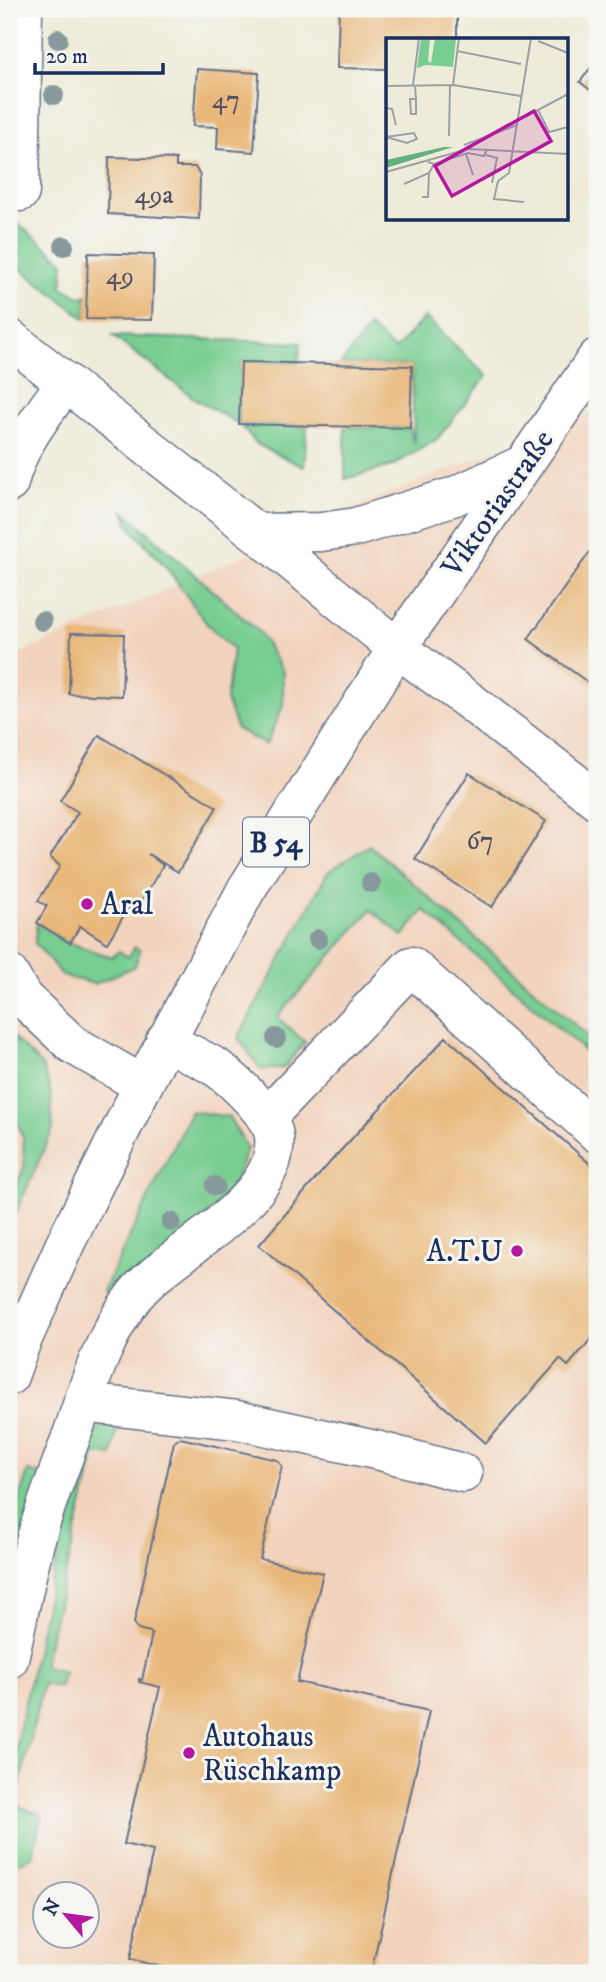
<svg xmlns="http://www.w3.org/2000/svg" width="606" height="1982" viewBox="0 0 606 1982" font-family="'IM FELL DW Pica',serif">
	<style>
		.built { fill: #f2d4be; fill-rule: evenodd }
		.green { fill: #78cd91; stroke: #4a7e78; stroke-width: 2 }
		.building { fill: #e9b87a }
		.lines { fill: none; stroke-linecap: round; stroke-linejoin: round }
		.minor-casing { stroke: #657189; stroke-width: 41 }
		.major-casing { stroke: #657189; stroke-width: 41 }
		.minor { stroke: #fff; stroke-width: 38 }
		.major { stroke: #fff; stroke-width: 38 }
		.tree { fill: #87999c }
		.poi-dot { fill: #b5179e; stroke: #f6f6f2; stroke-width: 2.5 }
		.labels { text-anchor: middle; stroke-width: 6; stroke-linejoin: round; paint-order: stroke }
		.number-label { font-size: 26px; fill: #4e5165 }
		.shield { fill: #f6f6f2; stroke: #5d6b8a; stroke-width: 2 }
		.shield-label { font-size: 28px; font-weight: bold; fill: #1b2f5e }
		.street-label { font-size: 30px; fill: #1b2f5e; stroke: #f6f6f2 }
		.poi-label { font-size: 30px; fill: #1b2f5e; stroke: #f6f6f2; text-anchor: start }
		.inset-road { fill: none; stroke: #9aa0a7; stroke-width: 2 }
		.view { fill: #b5179e; fill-opacity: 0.15; stroke: #b5179e; stroke-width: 3.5 }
		.inset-edge { fill: none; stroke: #1b2f5e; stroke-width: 3.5 }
	</style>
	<rect width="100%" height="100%" fill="#f6f6f2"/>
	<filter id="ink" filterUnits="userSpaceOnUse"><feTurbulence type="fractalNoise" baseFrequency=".0143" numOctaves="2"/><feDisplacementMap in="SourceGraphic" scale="14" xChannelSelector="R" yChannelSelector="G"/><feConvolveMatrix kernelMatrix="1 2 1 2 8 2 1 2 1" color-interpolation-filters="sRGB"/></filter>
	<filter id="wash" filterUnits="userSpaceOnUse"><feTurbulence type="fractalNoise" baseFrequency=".00686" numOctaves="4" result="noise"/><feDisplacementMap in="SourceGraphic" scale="28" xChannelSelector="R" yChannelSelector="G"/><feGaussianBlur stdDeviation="1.57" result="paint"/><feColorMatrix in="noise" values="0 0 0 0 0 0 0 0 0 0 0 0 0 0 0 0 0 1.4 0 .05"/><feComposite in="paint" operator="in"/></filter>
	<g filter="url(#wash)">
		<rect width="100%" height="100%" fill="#eeebd8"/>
		<path class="built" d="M597 411V1973H9V658L376 498ZM46 1895H88V1937H46Z"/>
		<path class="green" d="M9 216 64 262 62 287 80 297 86 295V319L9 260Z
			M425 317 487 376 437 439 392 466 345 479V427L410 428 414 445 412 366 341 364 369 327 395 350Z
			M113 336 301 343 298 363 241 362 239 424 307 426 304 467 258 445 239 424 195 399Z
			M124 511 259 632 283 672V706L266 745 237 729 226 701 233 649 207 624 166 567 129 526Z
			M369 845 597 1044V1062L424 910 403 936 371 910 277 1017 305 1042 284 1068 261 1070 238 1038 328 872Z
			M37 923 70 943 112 957 119 951 128 957 135 947 140 950 135 966 95 984 63 976 35 943Z
			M9 1033 42 1066 50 1089 53 1129 9 1228V1202L24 1168 23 1137 9 1100Z
			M191 1111 229 1117 247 1148 235 1182 206 1218 113 1302 103 1291Z
			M104 1422 118 1425 112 1455 95 1454 43 1666 64 1672 59 1687 43 1684 15 1805 42 1815 32 1857 17 1863 9 1857V1829L18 1736 52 1577 89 1442Z
			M28 1471 42 1475 9 1611V1530Z"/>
		<g id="blocks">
			<path class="building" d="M339 10 457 12V40H387V69L337 68Z
				M597 59V95L580 82Z
				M197 69 259 73 254 152 217 149 218 127 193 126Z
				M109 157 176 159V167H195L200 175 199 219 108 214Z
				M88 253 154 255 152 320 86 319Z
				M241 362 412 366 410 428 239 424Z
				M597 542V689L528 639Z
				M71 633 124 634 122 696 69 694Z
				M99 735 217 807 178 872 148 854 163 865 136 911 129 907 107 943 80 926 70 943 37 923 47 906 38 901 60 866 50 857 78 812 60 801Z
				M469 773 546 821 492 907 415 859Z
				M446 1037 597 1170V1332L568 1366 560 1359 486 1443 259 1245 332 1160Z
				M180 1438 277 1460 282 1466 260 1559 323 1573 297 1682 429 1711 371 1973H186L130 1959 153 1851 124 1844 160 1687 139 1682V1679L142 1680 152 1634 150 1632 138 1629 134 1623 174 1442Z"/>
		</g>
	</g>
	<g filter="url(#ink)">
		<use href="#blocks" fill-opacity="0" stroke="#657189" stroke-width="2"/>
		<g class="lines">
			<g class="minor-casing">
				<path id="minor" d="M20 192 23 9
					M9 338 257 533 397 648 472 703 597 800
					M9 483C18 444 43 415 66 382
					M257 533 321 532 356 527 455 496 524 464
					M9 974 23 998 72 1044 143 1085
					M266 1118 411 966 597 1133
					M83 1403 237 1420 380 1451 463 1473
					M9 1659C17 1623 24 1586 33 1550 43 1509 60 1469 74 1429 89 1384 105 1333 135 1295 170 1251 282 1202 274 1136 272 1116 234 1080 217 1068 201 1058 182 1050 165 1041"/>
			</g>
			<g class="major-casing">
				<path id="major" d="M9 1376 21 1343 65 1244 143 1085 246 890 397 648 597 358"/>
			</g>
			<use href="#minor" class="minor"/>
			<use href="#major" class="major"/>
		</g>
		<g class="tree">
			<circle cx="58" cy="39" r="10"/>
			<circle cx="54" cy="95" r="10"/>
			<circle cx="64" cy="246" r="10"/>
			<circle cx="42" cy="621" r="10"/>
			<circle cx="371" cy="883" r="10"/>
			<circle cx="318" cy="939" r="10"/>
			<circle cx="276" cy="1038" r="10"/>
			<circle cx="215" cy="1186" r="10"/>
			<circle cx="171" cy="1222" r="10"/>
		</g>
	</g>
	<g class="poi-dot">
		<circle cx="87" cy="904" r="7"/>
		<circle cx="517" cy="1251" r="7"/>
		<circle cx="189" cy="1753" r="7"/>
	</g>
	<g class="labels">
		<g class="number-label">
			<text x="226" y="108">47</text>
			<text x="154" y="203">49a</text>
			<text x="120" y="284">49</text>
			<text x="480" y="849">67</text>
		</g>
		<rect class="shield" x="243" y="817.5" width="66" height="49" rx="5"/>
		<g class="shield-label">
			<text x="276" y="852">B 54</text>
		</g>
		<g class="street-label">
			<text transform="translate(497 503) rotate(-55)" y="10">Viktoriastraße</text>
		</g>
		<g class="poi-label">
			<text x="101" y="914">Aral</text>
			<text x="503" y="1261" text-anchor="end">A.T.U</text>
			<text x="203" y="1746">Autohaus<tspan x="203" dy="34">Rüschkamp</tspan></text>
		</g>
	</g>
	<g transform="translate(386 38)">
		<rect width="182" height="182" fill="#eeebd8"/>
		<path d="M35 0H44L42 23 45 25 49 0H70L67 29 40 27 31 30Z" fill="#78cd91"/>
		<path d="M58 109H67L0 130V122Z" fill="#62b07b"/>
		<path class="inset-road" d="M152 3 182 15M71 13 135 26M27 47 33 0M29 47 30 61V76H25L24 61H30M67 47 73 0M0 48 67 47 135 58M0 70 6 71 10 87M152 72 163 94 182 89M139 79 182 56M63 98 64 47M0 99 28 95 31 101 21 105 0 99M78 107 131 87M80 116 87 137M100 117 111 120 106 145M42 124 48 126 82 115 98 118 101 111M0 134 82 111 182 116M18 146 43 135 48 126M36 159H42L43 135M138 164 108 161 112 143 123 135 145 0"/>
		<path class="view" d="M148 73 165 103 66 158 49 128Z"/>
		<rect width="182" height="182" class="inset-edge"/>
	</g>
	<rect width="606" height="1982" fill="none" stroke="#f6f6f2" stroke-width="35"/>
	<g transform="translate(66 1915) rotate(299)"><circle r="33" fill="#f6f6f2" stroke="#9ea6b7" stroke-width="2"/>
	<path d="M0-5L12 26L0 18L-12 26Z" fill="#b5179e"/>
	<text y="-10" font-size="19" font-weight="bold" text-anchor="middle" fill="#1b2f5e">N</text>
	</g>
	<path d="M35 63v10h128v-10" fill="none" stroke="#1b2f5e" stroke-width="3.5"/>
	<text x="46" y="63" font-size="21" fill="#1b2f5e" stroke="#f6f6f2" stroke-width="5" paint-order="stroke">20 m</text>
</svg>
